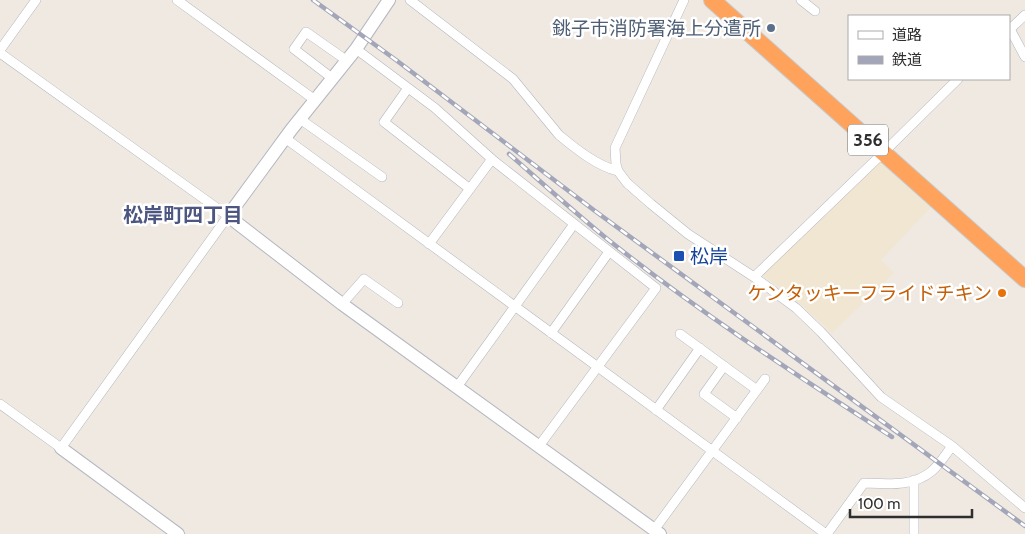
<svg xmlns="http://www.w3.org/2000/svg" width="1025" height="534" viewBox="0 0 1025 534" font-family="Cabin,'Noto Sans JP',sans-serif">
	<style>
		.education { fill: #f0e6d1 }
		.lines { fill: none; stroke-linecap: round; stroke-linejoin: round }
		.street-casing { stroke: #b4b7c1; stroke-width: 10 }
		.secondary-casing { stroke: #b4b7c1; stroke-width: 14 }
		.highway-casing { stroke: #c9c9c9; stroke-width: 18 }
		.street { stroke: #fff; stroke-width: 9 }
		.secondary { stroke: #fff; stroke-width: 12 }
		.highway { stroke: #ffa35c; stroke-width: 16 }
		.rail-casing { stroke: #a3a6b8; stroke-width: 4.5 }
		.rail { stroke: #fff; stroke-width: 2.5; stroke-dasharray: 8; stroke-linecap: butt }
		.service-dot { fill: #5c6f8a; stroke: #fff; stroke-width: 2 }
		.transit-dot { fill: #1a4fb4; stroke: #fff; stroke-width: 2 }
		.food-dot { fill: #e8710a; stroke: #fff; stroke-width: 2 }
		.labels { text-anchor: middle; stroke-width: 5; stroke-linejoin: round; paint-order: stroke }
		.shield { fill: #fff; stroke: #6d6d6d; stroke-width: 1 }
		.shield-label { font-size: 18px; font-weight: bold; fill: #2e2e2e }
		.service-label { font-size: 19px; fill: #4e5e75; stroke: #fff; text-anchor: end }
		.transit-label { font-size: 19px; fill: #164399; stroke: #fff; text-anchor: start }
		.food-label { font-size: 19px; fill: #c56008; stroke: #fff; text-anchor: end }
		.neighbourhood-label { font-size: 20px; font-weight: bold; fill: #4d5680; stroke: #fff }
	</style>
	<rect width="100%" height="100%" fill="#efe9e1"/>
	<path class="education" d="M879 162 931 207 881 260 894 273 832 333 803 306 761 274Z"/>
	<g class="lines">
		<g class="street-casing">
			<path id="street" d="M177 0 315 100
				M410 0 513 79 559 135C576 149 597 166 618 171
				M684 0 615 148 616 164 618 171 627 183 651 204 688 234 754 277 796 308 821 332 881 397 952 446 1025 508
				M801 0 815 11
				M1010 29 1025 57
				M1009 30 1025 15
				M356 49 435 108 494 161 656 288 539 446
				M0 50 36 0
				M0 53 228 216 61 448 0 404
				M332 78 294 49 306 32 346 60
				M408 88 384 122 470 189
				M300 119 382 177
				M285 138 826 534
				M429 244 492 159
				M754 277 883 153 958 79
				M342 304 364 279 398 303
				M551 333 609 252
				M680 334 757 390
				M724 366 704 394 737 418
				M457 387 574 224
				M656 410 700 348
				M914 480V534
				M654 530 765 379
				M827 534 864 483C888 484 913 487 932 471 940 464 946 454 952 446"/>
		</g>
		<g class="secondary-casing">
			<path id="secondary" d="M389 0 356 49 291 130 228 216 342 304 660 534
				M61 448 178 534"/>
		</g>
		<g class="highway-casing">
			<path id="highway" d="M712 0 1025 279"/>
		</g>
		<use href="#street" class="street"/>
		<use href="#secondary" class="secondary"/>
		<use href="#highway" class="highway"/>
		<g class="rail-casing">
			<path id="rail" d="M313 0 396 60 595 211 1025 526
				M509 154C541 182 573 211 606 238 697 311 795 374 892 437"/>
		</g>
		<use href="#rail" class="rail"/>
	</g>
	<circle class="service-dot" cx="771" cy="28" r="5"/>
	<rect class="transit-dot" x="673" y="250" width="12" height="12" rx="2.5"/>
	<circle class="food-dot" cx="1002" cy="293" r="5"/>
	<g class="labels">
		<rect class="shield" x="848" y="124.5" width="40" height="31" rx="4"/>
		<g class="shield-label">
			<text x="868" y="146">356</text>
		</g>
		<g class="service-label">
			<text x="761" y="35">銚子市消防署海上分遣所</text>
		</g>
		<g class="transit-label">
			<text x="690" y="263">松岸</text>
		</g>
		<g class="food-label">
			<text x="992" y="300">ケンタッキーフライドチキン</text>
		</g>
		<g class="neighbourhood-label">
			<text x="183" y="222">松岸町四丁目</text>
		</g>
	</g>
	<rect x="848" y="15" width="162" height="65" fill="#ffffff" stroke="#ababab"/>
	<rect x="858" y="31" width="25" height="8" fill="#ffffff" stroke="#ababab"/>
	<text x="892" y="40" font-size="15" fill="#2e2e2e">道路</text>
	<rect x="858" y="56" width="25" height="8" fill="#a3a6b8" stroke="#ababab"/>
	<text x="892" y="65" font-size="15" fill="#2e2e2e">鉄道</text>
	<path d="M850 509v8h122v-8" fill="none" stroke="#2e2e2e" stroke-width="2.5"/>
	<text x="858" y="509" font-size="15" fill="#2e2e2e" stroke="#ffffff" stroke-width="4" paint-order="stroke">100 m</text>
</svg>
